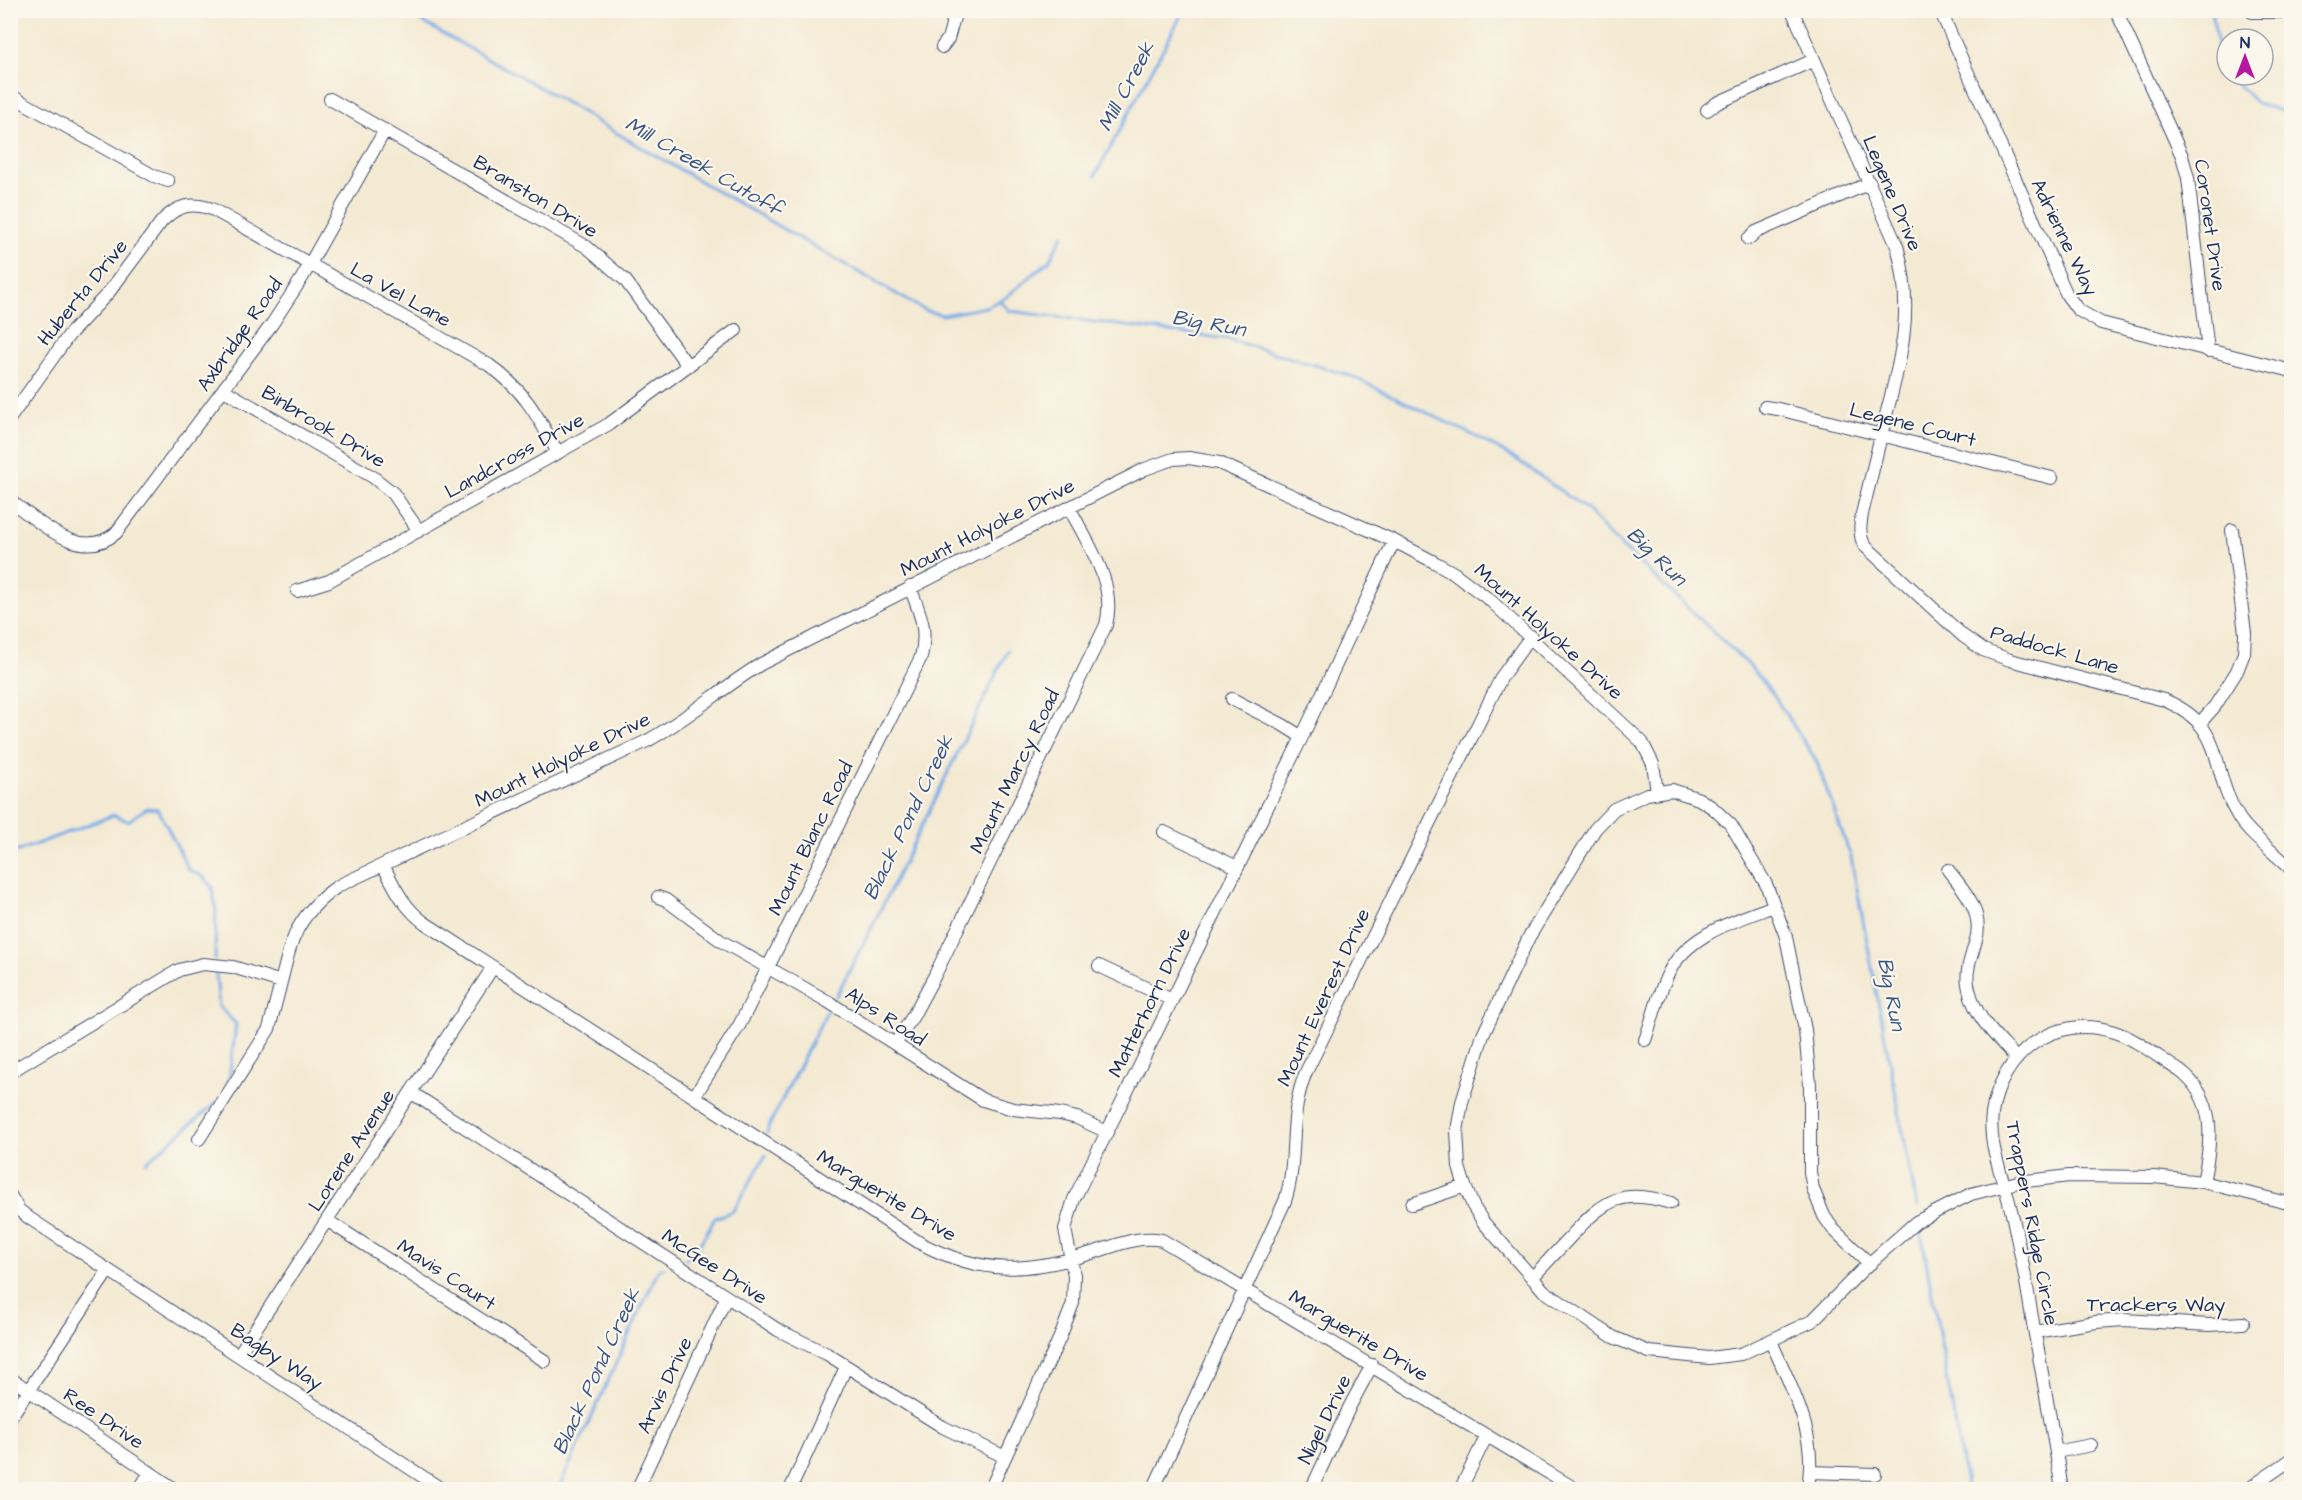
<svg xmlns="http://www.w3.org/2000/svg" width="2302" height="1500" viewBox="0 0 2302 1500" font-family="'Architects Daughter',sans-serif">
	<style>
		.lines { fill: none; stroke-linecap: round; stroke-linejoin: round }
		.stream { stroke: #7aaee7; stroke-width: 3 }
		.minor-casing { stroke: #3c4b70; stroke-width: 14 }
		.minor { stroke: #fff; stroke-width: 12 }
		.labels { text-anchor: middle; stroke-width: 4.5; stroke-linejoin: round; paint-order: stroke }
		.street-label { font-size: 20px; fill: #1b2f5e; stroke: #fbf7ec }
		.water-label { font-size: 21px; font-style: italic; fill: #385587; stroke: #fbf7ec }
	</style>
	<rect width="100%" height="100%" fill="#fbf7ec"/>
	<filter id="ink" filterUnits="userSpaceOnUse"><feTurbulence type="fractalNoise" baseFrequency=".0167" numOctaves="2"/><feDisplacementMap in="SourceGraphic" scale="12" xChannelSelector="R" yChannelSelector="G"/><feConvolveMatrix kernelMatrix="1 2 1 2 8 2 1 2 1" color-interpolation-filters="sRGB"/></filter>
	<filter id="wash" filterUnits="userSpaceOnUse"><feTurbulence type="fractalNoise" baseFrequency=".008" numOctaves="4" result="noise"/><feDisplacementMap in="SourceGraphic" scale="24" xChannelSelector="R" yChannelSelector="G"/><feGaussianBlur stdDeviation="1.35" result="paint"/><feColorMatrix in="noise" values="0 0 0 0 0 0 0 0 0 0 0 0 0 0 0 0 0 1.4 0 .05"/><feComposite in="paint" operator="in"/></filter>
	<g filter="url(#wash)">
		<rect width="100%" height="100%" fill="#f4ead3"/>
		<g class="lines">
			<path class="stream" d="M402 10C467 49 536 82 599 123L926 311 943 315 986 307 1005 298 1049 261 1063 235
				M2212 10 2218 52 2227 74
				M2228 75 2258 104 2292 114
				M1095 176 1184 10
				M999 300 1010 311 1228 339 1351 376 1475 436 1516 459 1586 509 1615 540 1750 666 1772 693 1816 760 1851 857 1917 1207
				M10 854 114 815 128 821 147 808 158 809 189 870 202 876 212 887 216 908 215 959
				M2289 858 2292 826
				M216 973 219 1007 236 1024 228 1086
				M836 996 878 915 1008 650
				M767 1133 768 1128 827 1011
				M146 1162 216 1103
				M1921 1232 1967 1490
				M685 1259 693 1256 715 1218 733 1211 766 1155
				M558 1490 659 1269 664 1268"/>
		</g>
	</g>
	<g filter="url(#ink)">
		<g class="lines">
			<g class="minor-casing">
				<path id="minor" d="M1792 10 1897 246C1914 307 1902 356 1886 415 1878 448 1870 481 1862 514 1860 526 1859 534 1864 545L1963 636 1983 650 2010 660 2164 700C2229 727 2208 769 2239 818 2252 838 2276 853 2292 870
					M1940 10 2067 295 2078 310 2101 323 2292 371
					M2116 10 2182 156 2188 178 2208 351
					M2252 12H2292
					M942 47 948 39 956 10
					M10 95 154 176 168 181
					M330 99 587 247 625 280 688 366
					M1707 110 1717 103 1814 60
					M1748 239 1756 232 1870 183
					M224 390 373 477 393 493 419 531
					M1765 407 1778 409 2052 478
					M10 418 69 335 109 292 162 221C178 205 191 202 212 209L489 365C526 392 537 415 558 453
					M10 501C41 522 80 563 116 533L272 324 302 278 385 130
					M297 591 329 581 609 424 736 330
					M1232 699 1283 725 1302 737
					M2200 723 2215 706 2237 671 2244 653 2245 633 2232 530
					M1164 832 1237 867
					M383 865C395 888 404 908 425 923L920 1243C983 1276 1029 1273 1095 1252 1117 1245 1139 1235 1162 1240L1577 1490
					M1948 870C1964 889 1984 913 1976 940 1972 956 1964 972 1969 989 1975 1018 1997 1037 2016 1058
					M658 897 666 900 721 941 827 1001 983 1100 1013 1109 1060 1114 1077 1118 1107 1132
					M1099 966 1172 1000
					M1645 1040C1653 1018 1658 994 1668 974 1687 934 1737 920 1774 906
					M895 1044 913 1016 935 975 1106 625C1117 583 1087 543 1069 507
					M10 1072 179 970 203 964 233 967 281 982C285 967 288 951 294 937 302 916 322 896 340 885L647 741C687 719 722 688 761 664L1145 469 1173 459 1189 458 1219 463 1394 541 1436 563 1454 573 1491 601 1642 742 1653 764 1657 792
					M412 1093 778 1330 827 1354 943 1427 1005 1457
					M694 1097 740 1024 921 657C928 628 920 614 910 587
					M199 1139 269 1029 281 982
					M10 1195 19 1210 29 1218 443 1490
					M1412 1204 1465 1186
					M328 1221 545 1361
					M1870 1264 1833 1229 1824 1216 1813 1189 1810 1172V1085L1805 1030 1786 937 1766 884 1731 825 1713 808 1699 799 1672 790 1647 794 1614 809 1595 829 1529 937 1483 1035 1462 1102 1457 1131 1459 1167 1465 1186 1473 1206 1484 1223 1544 1291 1613 1337 1649 1352 1709 1358 1741 1354 1812 1321 1862 1270 1916 1222 1971 1194 2018 1182 2069 1176 2154 1177 2203 1182 2292 1204
					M1532 1278C1546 1263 1559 1249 1573 1234 1605 1199 1624 1188 1671 1203
					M2035 1332 2096 1322 2124 1320 2209 1325 2243 1323
					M1771 1341C1791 1388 1820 1437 1807 1490
					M239 1354 493 967
					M10 1378 176 1490
					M10 1418 108 1271
					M2056 1452 2091 1445
					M1810 1472 1875 1474
					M139 1490 150 1472
					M637 1490 726 1298
					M790 1490 846 1367
					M990 1490 1061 1335 1073 1303 1074 1275 1065 1229 1074 1199 1302 737 1394 541
					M1153 1490 1285 1201C1299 1158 1287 1118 1306 1072L1502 676 1531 636
					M1311 1490 1350 1406 1372 1365
					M1460 1490 1487 1435
					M2062 1490C2055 1443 2046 1397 2038 1350 2031 1316 2027 1281 2019 1247 2016 1232 2013 1217 2009 1202 2002 1174 1988 1144 1992 1114 2000 1055 2054 1012 2114 1032 2137 1039 2159 1058 2180 1071 2217 1099 2212 1142 2203 1182
					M2247 1490 2292 1459"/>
			</g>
			<use href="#minor" class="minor"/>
		</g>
	</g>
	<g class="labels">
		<g class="street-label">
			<text transform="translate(1893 193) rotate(67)" y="7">Legene Drive</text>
			<text transform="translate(536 196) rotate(31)" y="7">Branston Drive</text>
			<text transform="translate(2211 225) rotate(82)" y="7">Coronet Drive</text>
			<text transform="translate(2065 237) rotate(64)" y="7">Adrienne Way</text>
			<text transform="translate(82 292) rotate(-51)" y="7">Huberta Drive</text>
			<text transform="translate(401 294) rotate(29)" y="7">La Vel Lane</text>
			<text transform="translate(239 334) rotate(-55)" y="7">Axbridge Road</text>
			<text transform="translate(1913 424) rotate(14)" y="7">Legene Court</text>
			<text transform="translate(324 426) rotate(31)" y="7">Binbrook Drive</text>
			<text transform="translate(514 455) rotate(-29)" y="7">Landcross Drive</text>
			<text transform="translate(987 527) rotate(-27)" y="7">Mount Holyoke Drive</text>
			<text transform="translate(1549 631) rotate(42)" y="7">Mount Holyoke Drive</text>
			<text transform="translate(2055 649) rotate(16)" y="7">Paddock Lane</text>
			<text transform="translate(562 759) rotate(-26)" y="7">Mount Holyoke Drive</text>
			<text transform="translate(1014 771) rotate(-64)" y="7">Mount Marcy Road</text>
			<text transform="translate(810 838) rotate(-64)" y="7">Mount Blanc Road</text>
			<text transform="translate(1323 997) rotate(-65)" y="7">Mount Everest Drive</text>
			<text transform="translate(1149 1002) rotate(-64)" y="7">Matterhorn Drive</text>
			<text transform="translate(886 1016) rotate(33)" y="7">Alps Road</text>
			<text transform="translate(351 1150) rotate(-57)" y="7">Lorene Avenue</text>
			<text transform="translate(887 1195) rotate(31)" y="7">Marguerite Drive</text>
			<text transform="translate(2033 1223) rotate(79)" y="7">Trappers Ridge Circle</text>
			<text transform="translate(715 1266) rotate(33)" y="7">McGee Drive</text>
			<text transform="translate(447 1274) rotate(33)" y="7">Mavis Court</text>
			<text x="2156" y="1311">Trackers Way</text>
			<text transform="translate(1359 1335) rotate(31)" y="7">Marguerite Drive</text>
			<text transform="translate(277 1356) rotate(33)" y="7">Bagby Way</text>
			<text transform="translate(664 1385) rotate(-65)" y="7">Arvis Drive</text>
			<text transform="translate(104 1418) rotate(34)" y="7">Ree Drive</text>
			<text transform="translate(1324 1419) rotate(-64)" y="7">Nigel Drive</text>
		</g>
		<g class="water-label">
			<text transform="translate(1126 86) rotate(-62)" y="7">Mill Creek</text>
			<text transform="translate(704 166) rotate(30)" y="7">Mill Creek Cutoff</text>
			<text transform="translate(1209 323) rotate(10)" y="7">Big Run</text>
			<text transform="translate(1657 556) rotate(44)" y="7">Big Run</text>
			<text transform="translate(908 817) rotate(-64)" y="7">Black Pond Creek</text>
			<text transform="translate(1892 994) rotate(79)" y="7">Big Run</text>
			<text transform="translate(596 1371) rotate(-65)" y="7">Black Pond Creek</text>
		</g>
	</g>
	<rect width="2302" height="1500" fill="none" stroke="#fbf7ec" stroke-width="36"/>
	<g transform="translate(2245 57)"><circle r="28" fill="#fbf7ec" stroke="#a1a7b3" stroke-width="1.5"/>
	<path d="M0-4.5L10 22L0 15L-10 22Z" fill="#b5179e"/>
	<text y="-9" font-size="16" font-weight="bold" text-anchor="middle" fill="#1b2f5e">N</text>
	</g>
</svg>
